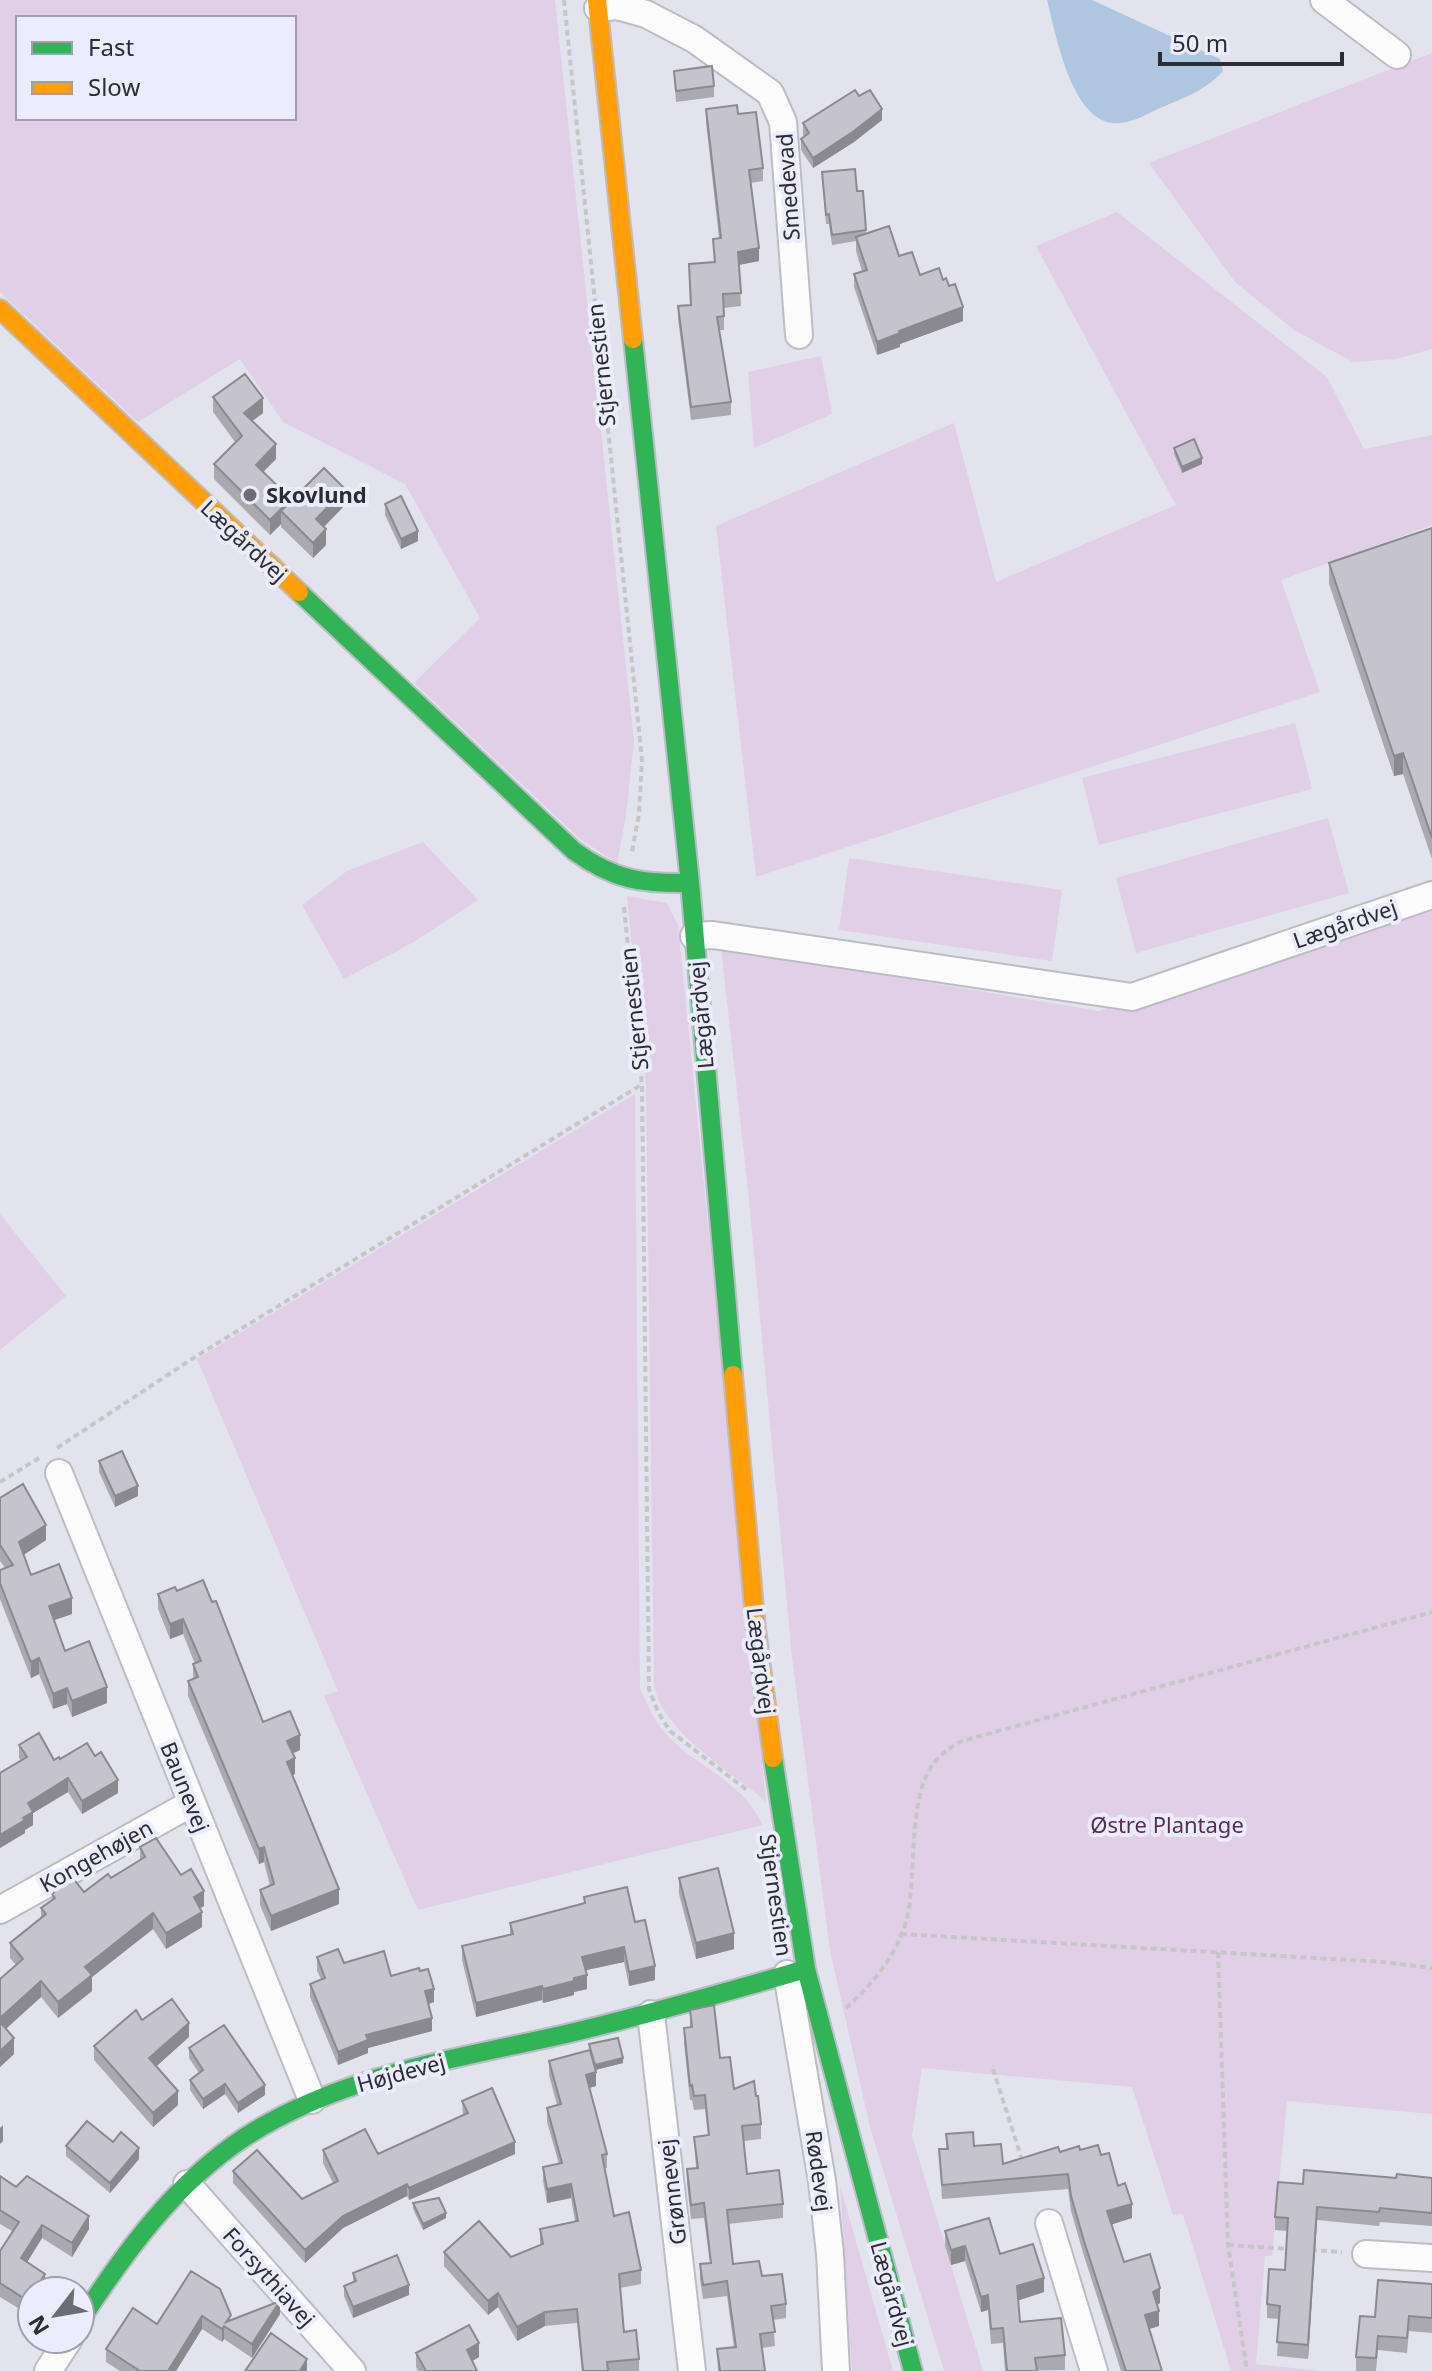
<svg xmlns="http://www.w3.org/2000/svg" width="1432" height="2371" viewBox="0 0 1432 2371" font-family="'Noto Sans',sans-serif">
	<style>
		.green { fill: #e0cfe6; fill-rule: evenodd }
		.water { fill: #aec6e0 }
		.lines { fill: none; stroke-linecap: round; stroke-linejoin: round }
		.street-casing { stroke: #bcbcc4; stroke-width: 30 }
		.fast-casing { stroke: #bcbcc4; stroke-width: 22 }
		.slow-casing { stroke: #bcbcc4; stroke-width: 22 }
		.path { stroke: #c6c6c9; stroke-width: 4; stroke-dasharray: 6 4; stroke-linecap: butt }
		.street { stroke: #fbfbfc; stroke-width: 26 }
		.fast { stroke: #30b455; stroke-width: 18 }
		.slow { stroke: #ff9f0a; stroke-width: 18 }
		.wall { fill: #a9a9af }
		.shaded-wall { fill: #8a898f }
		.building { fill: #c5c4cc; stroke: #8a898f; stroke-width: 2 }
		.poi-dot { fill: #6c6c75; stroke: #ebecfd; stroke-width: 3 }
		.labels { text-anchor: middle; stroke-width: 8; stroke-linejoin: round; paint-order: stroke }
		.street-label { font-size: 22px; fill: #2c2c34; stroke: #ebecfd }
		.poi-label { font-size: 22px; font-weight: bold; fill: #2c2c34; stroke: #ebecfd; text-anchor: start }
		.park-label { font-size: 22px; fill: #572d5a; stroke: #ebecfd }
	</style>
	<rect width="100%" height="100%" fill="#e3e3ee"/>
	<path class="green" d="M0 0H555L634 741 626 816 617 863 580 839 414 683 480 618 405 484 283 422 240 359 138 422 0 292ZM18 18H294V118H18Z
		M1432 53V349L1396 359 1353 362 1294 330 1235 282 1149 163Z
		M1117 212 1327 377 1364 449 1432 435V525L1281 580 1320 692 756 877 716 526 954 423 996 582 1176 505 1036 246Z
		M821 356 832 414 754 448 748 372Z
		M1295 723 1312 789 1099 845 1082 778Z
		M1328 818 1349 893 1136 953 1116 878Z
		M423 842 478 900 412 943 344 979 302 905 347 871Z
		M849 858 1062 890 1052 961 839 930Z
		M627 896 667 903 678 925 766 1802C730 1769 663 1734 654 1685L646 1086Z
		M1432 902V2114L1287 2101 1272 2256H1265L1256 2364 1322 2371H1231L1183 2214 1173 2215 1132 2087 922 2068 912 2136 983 2371H944L870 2127 830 1951 792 1657 748 1190 721 948 1099 1011Z
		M635 1094 640 1688C647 1703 653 1719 664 1732 694 1766 745 1782 762 1825L418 1910 324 1696 338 1691 197 1359Z
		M0 1214 66 1296 0 1350Z
		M840 2185 893 2371H852Z"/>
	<path class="water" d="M1047 0H1092L1220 59 1223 71C1206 90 1184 98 1160 108 1147 114 1134 122 1120 123 1072 128 1056 34 1047 0Z"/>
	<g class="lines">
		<g class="street-casing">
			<path id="street" d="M1324 0 1397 55
				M598 8 617 6 646 14 694 39 770 93 783 122 799 335
				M694 936 713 935 1132 997 1432 895
				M59 1473 312 2100
				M0 1910 192 1803
				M787 1974 822 2181 830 2254 836 2371
				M651 2014 692 2371
				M187 2184 352 2371
				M1049 2223 1094 2371
				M1366 2254 1432 2258
				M48 2371 69 2339"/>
		</g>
		<g class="fast-casing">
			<path id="fast" d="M633 339 690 883 733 1375
				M299 592 574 851C614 880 642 884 690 883
				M773 1758 806 1969 913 2371
				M80 2321C125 2252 175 2183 245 2137 341 2075 456 2059 566 2034 647 2015 726 1992 806 1969"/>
		</g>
		<g class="slow-casing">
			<path id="slow" d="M597 0 633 339
				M0 309 299 592
				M733 1375 756 1630 773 1758"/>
		</g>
		<path class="path" d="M564 0 642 760 639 814 632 852
			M624 907 642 1085 649 1689 658 1712 670 1731 747 1790
			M57 1448 198 1355 641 1085
			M0 1482 39 1458
			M901 1934 1384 1962 1432 1968
			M1218 1952 1228 2245 1247 2371
			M846 2008C873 1983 897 1956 907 1918 917 1876 907 1797 934 1763 942 1753 951 1747 962 1741L1432 1612
			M993 2069 1023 2163
			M1228 2245 1290 2249
			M1311 2250 1342 2252"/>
		<use href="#street" class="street"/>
		<use href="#fast" class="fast"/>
		<use href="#slow" class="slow"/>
	</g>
	<path class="wall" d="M674 71 714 86V97L676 102Z
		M859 96 882 120 854 142 813 168 801 150V139L804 137 803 134V123Z
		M706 109 738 114 763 168V181L751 183 759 261 739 265 741 306 724 308V330H719L731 402V415L691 420 678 319V306L690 305 689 264 714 263 713 239 719 238 706 122Z
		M822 172 857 191H863L866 234 899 256 920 275 943 280 963 321 900 344V347L877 355 854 287V274L862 271 856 251V241L832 245 829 224H826Z
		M213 397 263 413 252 421 276 459 263 472 291 502 345 505 324 527 326 545 313 558 281 527V524L270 535 214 479V464L235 442 213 412Z
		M1174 448 1202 464 1182 473 1174 454Z
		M385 504 418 541 401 549 385 515Z
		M1432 528V859L1403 774 1394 776 1329 584V563Z
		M99 1461 138 1496 115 1507 99 1472Z
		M0 1498 46 1540 23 1555 31 1575 72 1614 54 1620 65 1651 107 1703 72 1717 67 1704 53 1709 39 1674 31 1678 0 1599V1570L5 1568 0 1561Z
		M177 1591 263 1722 300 1750 293 1753 295 1774 292 1775 339 1904 271 1931 260 1905V1890L270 1886 264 1862 259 1864 188 1696V1681L193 1679V1664H195L183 1634 170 1639 158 1609V1594Z
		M19 1745 54 1760 60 1759 118 1793 82 1814 68 1792 33 1813V1825L25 1830V1833L0 1848V1773L21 1761 19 1758Z
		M140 1847 181 1875 204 1906 200 1908 202 1927 166 1949 153 1929 92 1977V1991L58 2018 41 1997 6 2029 14 2054 0 2067V1979L16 1965 10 1958V1943L41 1917V1908L52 1900V1894L84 1892 140 1860Z
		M679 1878 734 1949 696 1959 679 1894Z
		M584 1897 635 1922 655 1980 629 1986 624 1962 586 1970 587 1989 574 1992V1995L543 2003 542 2000 476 2017 462 1960V1946L510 1934V1923L584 1903Z
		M317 1957 391 1976 434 2002 428 2004 432 2031 368 2048V2053L338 2065 310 1997V1984L321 1979 317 1971Z
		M690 2010 720 2058 734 2089 756 2096 761 2124V2139L744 2141 747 2174 783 2204V2218L728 2224 733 2264 762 2276 786 2304V2318L773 2320 775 2346 762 2348 765 2371H718L717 2349 734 2347 727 2296 703 2299 700 2279V2264L710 2263 704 2218 691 2219 687 2184V2169L696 2168 694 2137 708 2135 705 2109 694 2110 692 2100H690L684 2043V2028L690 2027Z
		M142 2020 189 2037 156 2066 178 2105 153 2127 94 2060V2046Z
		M589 2044 623 2063 595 2070 596 2086 589 2088 607 2154V2168H604L614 2216 641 2270V2284L620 2288 624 2332 639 2359V2371H582L577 2323 545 2326 517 2341 498 2307 488 2315 444 2266V2252L511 2257 540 2245V2229L575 2221 571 2198 547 2203 543 2181V2167L559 2164 547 2122V2108L557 2105 549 2075V2061L590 2050Z
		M189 2048 265 2095 238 2113 225 2094 203 2109 190 2090V2080L199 2073 189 2058Z
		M462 2101 515 2154 409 2200 407 2196 343 2228 305 2263 233 2183V2171L302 2199 333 2183 323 2163V2150L378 2154 463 2115Z
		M946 2134 974 2146 1003 2164 1060 2152 1080 2150 1101 2155 1118 2186 1132 2218 1112 2224 1124 2262 1160 2303 1157 2305 1159 2326 1149 2329 1162 2371H1121L1084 2256 1071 2211 1068 2189 942 2199 939 2149H946Z
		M113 2142 139 2159 110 2193 66 2156V2146Z
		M0 2176 89 2229 72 2257 42 2238 27 2262 45 2287 28 2314 0 2297V2251L12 2231 0 2224Z
		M1396 2178H1432V2226L1380 2222 1379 2226 1317 2220 1308 2359 1277 2356 1279 2319 1267 2318V2304L1285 2270 1287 2231 1275 2230V2217L1303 2184Z
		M413 2203 446 2218 423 2230 413 2209Z
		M945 2231 1000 2254 1044 2292 1018 2300 1020 2322 1065 2355V2370L1005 2371 1003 2343 991 2344 988 2310 981 2312 965 2261 951 2265 945 2246Z
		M191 2271 231 2320 280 2314 252 2358 224 2339 222 2342 202 2329 176 2371H120L106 2362V2349L157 2324Z
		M353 2273 409 2295 353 2318 344 2296V2286L353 2282Z
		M1432 2284V2333L1409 2331 1407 2353 1378 2350 1376 2371H1356V2357L1375 2317Z
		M416 2353 479 2357 472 2361 477 2371H418L416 2367Z"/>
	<path class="shaded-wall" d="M882 109V120L854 142 813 168V158Z
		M759 248V261L738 265V252Z
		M963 307V321L900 344V347L877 355V342L899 331Z
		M263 398V413L244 427V413Z
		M276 444V459L256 479V465Z
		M1202 458V464L1182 473V467Z
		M345 489V505L316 535V519Z
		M291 499V514L281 511V524L270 535V520Z
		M326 529V545L313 558V543Z
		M418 531V541L401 549V539Z
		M1403 753V774L1394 776V756Z
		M138 1486V1496L115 1507V1496Z
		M46 1525V1540L19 1558V1542Z
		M72 1598V1614L49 1622V1606Z
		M183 1619V1634L170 1639V1624Z
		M39 1658V1674L31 1678V1662Z
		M107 1687V1703L72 1717V1701Z
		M67 1688V1704L53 1709V1694Z
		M300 1735V1750L287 1756V1741Z
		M295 1758V1774L287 1777V1762Z
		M68 1778V1792L33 1813V1825L25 1830V1833L0 1848V1835L28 1803Z
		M118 1780V1793L82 1814V1801Z
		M264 1847V1862L259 1864V1849Z
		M339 1889V1904L271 1931V1916Z
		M204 1891V1906L194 1912V1897Z
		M202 1912V1927L166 1949V1933Z
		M153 1913V1929L92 1977V1991L58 2018V2002L85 1967Z
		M734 1933V1949L696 1959V1943Z
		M624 1947V1962L582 1971V1957Z
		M655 1966V1980L629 1986V1972Z
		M587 1975V1989L574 1992V1995L543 2003V1989Z
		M41 1981V1997L0 2034V2018Z
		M542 1986V2000L476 2017V2003Z
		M434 1989V2002L425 2005V1991Z
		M432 2018V2031L368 2048V2053L338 2065V2052L366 2035Z
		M189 2023V2037L149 2073V2058Z
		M14 2038V2054L0 2067V2051Z
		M623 2058V2063L595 2070V2065Z
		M596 2072V2086L586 2089V2075Z
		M225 2084V2094L203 2109V2099Z
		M265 2085V2095L238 2113V2103Z
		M178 2091V2105L153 2127V2113Z
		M3 2125V2141L0 2144V2128Z
		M515 2142V2154L409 2200V2188Z
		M139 2148V2159L110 2193V2183Z
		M407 2184V2196L343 2228 305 2263V2250L343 2216Z
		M571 2184V2198L547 2203V2189Z
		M1132 2204V2218L1107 2226V2211Z
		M1317 2207V2220L1308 2359V2345Z
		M446 2213V2218L423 2230V2224Z
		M89 2216V2229L72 2257V2243Z
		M42 2225V2238L21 2272V2258Z
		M965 2246V2261L951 2265V2250Z
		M45 2274V2287L43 2291H34Z
		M1044 2278V2292L1017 2301V2286Z
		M409 2285V2295L353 2318V2307Z
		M1160 2288V2303L1153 2307V2292Z
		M498 2293V2307L488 2315V2301Z
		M32 2294V2308L28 2314V2301Z
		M988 2295V2310L981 2312V2297Z
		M280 2301V2314L252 2358V2344Z
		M1159 2311V2326L1145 2330V2315Z
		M545 2312V2326L517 2341V2327Z
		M202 2316V2329L176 2371H168Z
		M224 2326V2339L222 2342V2329Z
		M479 2343V2357L467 2364V2350Z
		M307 2359V2371H300Z"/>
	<path class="building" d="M712 66 714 86 676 91 674 71Z
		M855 90 859 96 870 90 882 109 854 131 813 158 801 139 809 133 803 123Z
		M737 105 738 114 756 112 763 168 749 170 759 248 738 252 741 293 723 294 724 316 717 317 731 402 691 407 678 306 691 305 689 264 715 262 713 239 721 238 706 109Z
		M855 169 857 191H863L866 230 832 235 829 214 826 215 822 172Z
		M889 226 899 256 912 252 920 275 939 268 943 280 946 278 949 286 955 284 963 307 899 331 900 333 877 342 854 274 867 270 856 237Z
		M245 374 263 398 244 413 276 444 256 465 291 499 270 520 214 464 242 436 213 397Z
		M1194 439 1202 458 1182 467 1174 448Z
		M324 468 345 489 316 519 326 529 313 543 281 511Z
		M401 496 418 531 401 539 385 504Z
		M1432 528V838L1403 753 1394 756 1329 563Z
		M122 1451 138 1486 115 1496 99 1461Z
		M23 1484 46 1525 19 1542 31 1575 59 1564 72 1598 49 1606 65 1651 89 1641 107 1687 72 1701 67 1688 53 1694 39 1658 31 1662 0 1583V1570L13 1565 0 1545V1498Z
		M203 1580 212 1602 216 1601 263 1722 290 1711 300 1735 287 1741 295 1758 287 1762 339 1889 271 1916 260 1890 274 1884 264 1847 259 1849 188 1681 198 1677 193 1664 201 1661 183 1619 170 1624 158 1594 175 1587 177 1591Z
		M39 1733 54 1760 59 1757 60 1759 87 1743 95 1756 101 1752 118 1780 82 1801 68 1778 28 1803 33 1812 23 1818 25 1820 0 1835V1773L27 1757 19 1745Z
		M156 1838 181 1875 191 1869 204 1891 194 1897 202 1912 166 1933 153 1913 85 1967 92 1975 58 2002 41 1981 0 2018V1979L23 1959 10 1943 46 1914 41 1908 55 1898 52 1894 72 1877 84 1892 108 1874 111 1878 145 1857 140 1847Z
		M718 1868 734 1933 696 1943 679 1878Z
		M627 1887 635 1922 645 1920 655 1966 629 1972 624 1947 582 1957 587 1975 574 1978V1981L543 1989 542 1986 476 2003 462 1946 513 1934 510 1923 585 1903 584 1897Z
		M338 1949 344 1963 384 1951 391 1976 419 1968 420 1971 428 1969 434 1989 425 1991 432 2018 366 2035 368 2040 338 2052 310 1984 325 1978 317 1957Z
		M172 1999 189 2023 149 2058 178 2091 153 2113 94 2046 136 2010 142 2020Z
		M714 2005 720 2058 730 2057 734 2089 754 2081 756 2096H758L761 2124 742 2126 747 2174 779 2170 783 2204 727 2210 733 2264 759 2261 762 2276 782 2274 786 2304 771 2306 775 2332 760 2334 765 2371H720L717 2349 736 2347 727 2281 703 2285 700 2264 711 2263 704 2203 691 2205 687 2169 698 2168 694 2137 709 2135 705 2095 694 2096 692 2085 690 2086 684 2028 692 2027 690 2010Z
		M0 2022 14 2038 0 2051Z
		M224 2025 265 2085 238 2103 225 2084 203 2099 190 2080 203 2070 189 2048Z
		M618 2038 623 2058 595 2065 589 2044Z
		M590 2050 596 2072 586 2075 607 2154 602 2155 614 2216 629 2212 641 2270 619 2274 624 2332 636 2330 639 2359 607 2362 608 2371H583L577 2309 545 2312 517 2327 498 2293 488 2301 444 2252 479 2221 511 2257 543 2244 540 2229 578 2221 571 2184 547 2189 543 2167 562 2163 547 2108 561 2104 549 2061Z
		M492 2088 515 2142 409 2188 407 2184 343 2216 305 2250 233 2171 257 2150 302 2199 338 2181 323 2150 365 2129 378 2154 468 2113 462 2101Z
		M87 2121 113 2142 121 2132 139 2148 110 2183 66 2146Z
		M973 2132 974 2146 1001 2144 1003 2164 1058 2147 1060 2152 1079 2146 1080 2150 1098 2145 1101 2155 1109 2153 1118 2186 1125 2183 1132 2204 1107 2211 1124 2262 1150 2254 1160 2288 1153 2292 1159 2311 1145 2315 1162 2371H1126L1084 2241 1071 2196 1068 2174 942 2185 939 2149H948L946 2134Z
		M1304 2170 1396 2178 1397 2174 1432 2178V2213L1380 2208 1379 2212 1317 2207 1308 2345 1277 2342 1280 2306 1267 2304 1269 2269 1285 2270 1288 2218 1275 2217 1278 2182 1303 2184Z
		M0 2176 16 2187 27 2176 89 2216 72 2243 42 2225 21 2258 45 2274 34 2291H32V2294L28 2301 0 2283V2251L19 2222 0 2210Z
		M439 2198 446 2213 423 2224 413 2203Z
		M989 2218 1000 2254 1033 2244 1044 2278 1017 2286 1020 2322 1061 2318 1065 2355 1035 2358 1037 2371H1007L1003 2328 991 2329 988 2295 981 2297 965 2246 951 2250 945 2231Z
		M397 2255 409 2285 353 2307 344 2286 356 2281 353 2273Z
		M191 2271 220 2289 231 2315 226 2322 280 2301 252 2344 224 2326 222 2329 202 2316 168 2371H140L106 2349 133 2308 157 2324Z
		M1378 2280 1432 2284V2318L1409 2316 1407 2338 1378 2336 1376 2358 1356 2357 1360 2316 1375 2317Z
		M469 2325 479 2343 467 2350 477 2371H426L416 2353Z
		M271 2333 307 2359 300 2371H245Z"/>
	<circle class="poi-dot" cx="250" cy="495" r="8"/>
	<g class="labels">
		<g class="street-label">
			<text transform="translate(788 187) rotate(-94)" y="8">Smedevad</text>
			<text transform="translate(601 365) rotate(-96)" y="8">Stjernestien</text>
			<text transform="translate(244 541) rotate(43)" y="8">Lægårdvej</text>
			<text transform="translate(1345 924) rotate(-19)" y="8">Lægårdvej</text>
			<text transform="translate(634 1009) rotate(-96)" y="8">Stjernestien</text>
			<text transform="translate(701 1015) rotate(-95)" y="8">Lægårdvej</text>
			<text transform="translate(761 1661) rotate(83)" y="8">Lægårdvej</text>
			<text transform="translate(185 1787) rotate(68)" y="8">Baunevej</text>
			<text transform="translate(96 1856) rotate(-29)" y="8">Kongehøjen</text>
			<text transform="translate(776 1895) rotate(82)" y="8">Stjernestien</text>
			<text transform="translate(401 2073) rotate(-15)" y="8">Højdevej</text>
			<text transform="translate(819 2171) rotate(82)" y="8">Rødevej</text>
			<text transform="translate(672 2192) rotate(-97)" y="8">Grønnevej</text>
			<text transform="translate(269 2277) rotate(48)" y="8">Forsythiavej</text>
			<text transform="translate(892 2294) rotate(75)" y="8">Lægårdvej</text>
		</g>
		<g class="poi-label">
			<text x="266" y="503">Skovlund</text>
		</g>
		<g class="park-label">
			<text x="1167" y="1833">Østre Plantage</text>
		</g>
	</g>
	<rect x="16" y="16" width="280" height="104" fill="#ebecfd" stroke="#9f9fad" stroke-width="2"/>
	<rect x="32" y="42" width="40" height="12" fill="#30b455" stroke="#9f9fad" stroke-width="2"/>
	<text x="88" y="56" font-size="24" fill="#2c2c34">Fast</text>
	<rect x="32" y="82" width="40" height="12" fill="#ff9f0a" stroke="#9f9fad" stroke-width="2"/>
	<text x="88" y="96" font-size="24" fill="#2c2c34">Slow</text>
	<g transform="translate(56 2315) rotate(239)"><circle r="38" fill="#ebecfd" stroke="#9f9fad" stroke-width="2"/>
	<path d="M0-6L14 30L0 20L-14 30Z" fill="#6c6c75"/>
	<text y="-12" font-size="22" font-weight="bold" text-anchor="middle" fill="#2c2c34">N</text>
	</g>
	<path d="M1160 52v12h182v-12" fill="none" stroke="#2c2c34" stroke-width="4"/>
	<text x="1172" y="52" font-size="24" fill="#2c2c34" stroke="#ebecfd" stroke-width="6" paint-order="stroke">50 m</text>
</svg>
